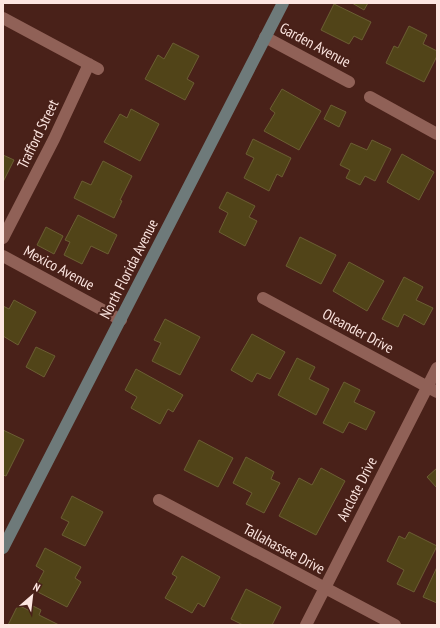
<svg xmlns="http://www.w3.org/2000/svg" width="440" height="628" viewBox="0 0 440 628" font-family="'PT Sans Narrow',sans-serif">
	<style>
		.building { fill: #514418; stroke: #6b5e33 }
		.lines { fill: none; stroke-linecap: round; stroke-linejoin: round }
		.street { stroke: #906157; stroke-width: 12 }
		.secondary { stroke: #6e7a7a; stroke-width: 12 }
		.labels { text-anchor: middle; stroke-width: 4; stroke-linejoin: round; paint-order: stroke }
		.street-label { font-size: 15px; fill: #fde6e1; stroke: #492119 }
	</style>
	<rect width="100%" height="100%" fill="#492119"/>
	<path class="building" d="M352 3H368L364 10Z
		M334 4 371 22 362 40 354 36 349 44 321 30Z
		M409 26 427 35 423 44 437 51V56L424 82 386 63 394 46 398 48Z
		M173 43 199 56 187 79 194 83 185 100 145 79 158 55 164 59Z
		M282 89 321 111 299 150 264 131 275 113 270 109Z
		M331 105 346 112 339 127 324 119Z
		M131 109 159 124 140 161 104 142 120 114 127 118Z
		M253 139 291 158 282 177 277 174 269 191 244 178 254 158 246 154Z
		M372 140 391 149 375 181 365 176 360 185 346 178 350 170 340 165 351 143 367 150Z
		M402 154 434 172 419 200 387 182Z
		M3 155 14 160 3 182Z
		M103 161 132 176 120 200 122 201 114 218 74 198 82 181 91 185Z
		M227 192 255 206 249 217 257 221 245 246 219 232 228 213 219 208Z
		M78 215 117 235 108 254 91 246 82 264 64 255 70 242 65 240Z
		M46 227 63 236 54 254 37 245Z
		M300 237 336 255 321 284 286 266Z
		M349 262 384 281 367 311 333 291Z
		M404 277 423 287 416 300 433 308 424 325 404 314 398 327 382 319Z
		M14 300 36 312 18 345 3 336V306L9 309Z
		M165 319 200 337 180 375 152 361 161 343 154 340Z
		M252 334 285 352 270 379 257 373 252 382 231 370Z
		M36 347 55 356 44 377 26 367Z
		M297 358 315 367 309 379 329 389 316 415 278 395Z
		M136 369 183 395 173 412 168 409 160 424 131 408 137 397 125 390Z
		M344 382 360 390 354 402 375 412 366 430 349 422 343 433 323 423Z
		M3 430 24 440 6 476 3 475Z
		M199 440 233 458 218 487 184 470Z
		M246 457 274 472 271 479 280 483 264 513 246 504 252 493 233 483Z
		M321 468 345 481 316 535 279 516 299 478 312 485Z
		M437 468V488L427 477Z
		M72 496 103 512 85 546 62 535 69 522 61 518Z
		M409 532 437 546 414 592 397 584 404 570 387 561 399 536 405 539Z
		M45 548 81 567 75 578 81 582 67 607 34 590 44 571 36 566Z
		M182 556 220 577 204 607 198 603 192 613 165 598 177 577 172 574Z
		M437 567V603L423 597Z
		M246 589 281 607 272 625H243L231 619Z
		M18 605 30 611 33 606 41 610 39 615 59 625H8Z"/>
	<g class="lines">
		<path class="street" d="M3 18 98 69
			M265 37 349 82
			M370 97 437 134
			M3 238 54 139 89 64
			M3 256 121 320
			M263 298 437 392
			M159 500 395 625
			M306 625 437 368"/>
		<path class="secondary" d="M3 548 283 3"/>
	</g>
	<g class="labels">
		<g class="street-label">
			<text transform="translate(315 45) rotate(28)" y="5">Garden Avenue</text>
			<text transform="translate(38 134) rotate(-64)" y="5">Trafford Street</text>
			<text transform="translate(59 268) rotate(28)" y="5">Mexico Avenue</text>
			<text transform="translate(129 269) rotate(-63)" y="5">North Florida Avenue</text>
			<text transform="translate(358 331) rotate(28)" y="5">Oleander Drive</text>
			<text transform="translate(357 489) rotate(-63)" y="5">Anclote Drive</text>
			<text transform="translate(284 549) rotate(28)" y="5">Tallahassee Drive</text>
		</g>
	</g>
	<rect width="440" height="628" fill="none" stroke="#fde6e1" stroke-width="8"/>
	<g transform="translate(32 596) rotate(28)" stroke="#492119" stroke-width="3" paint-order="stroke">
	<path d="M0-3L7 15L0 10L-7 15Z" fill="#fde6e1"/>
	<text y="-6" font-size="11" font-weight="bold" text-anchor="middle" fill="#fde6e1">N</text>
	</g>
</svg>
